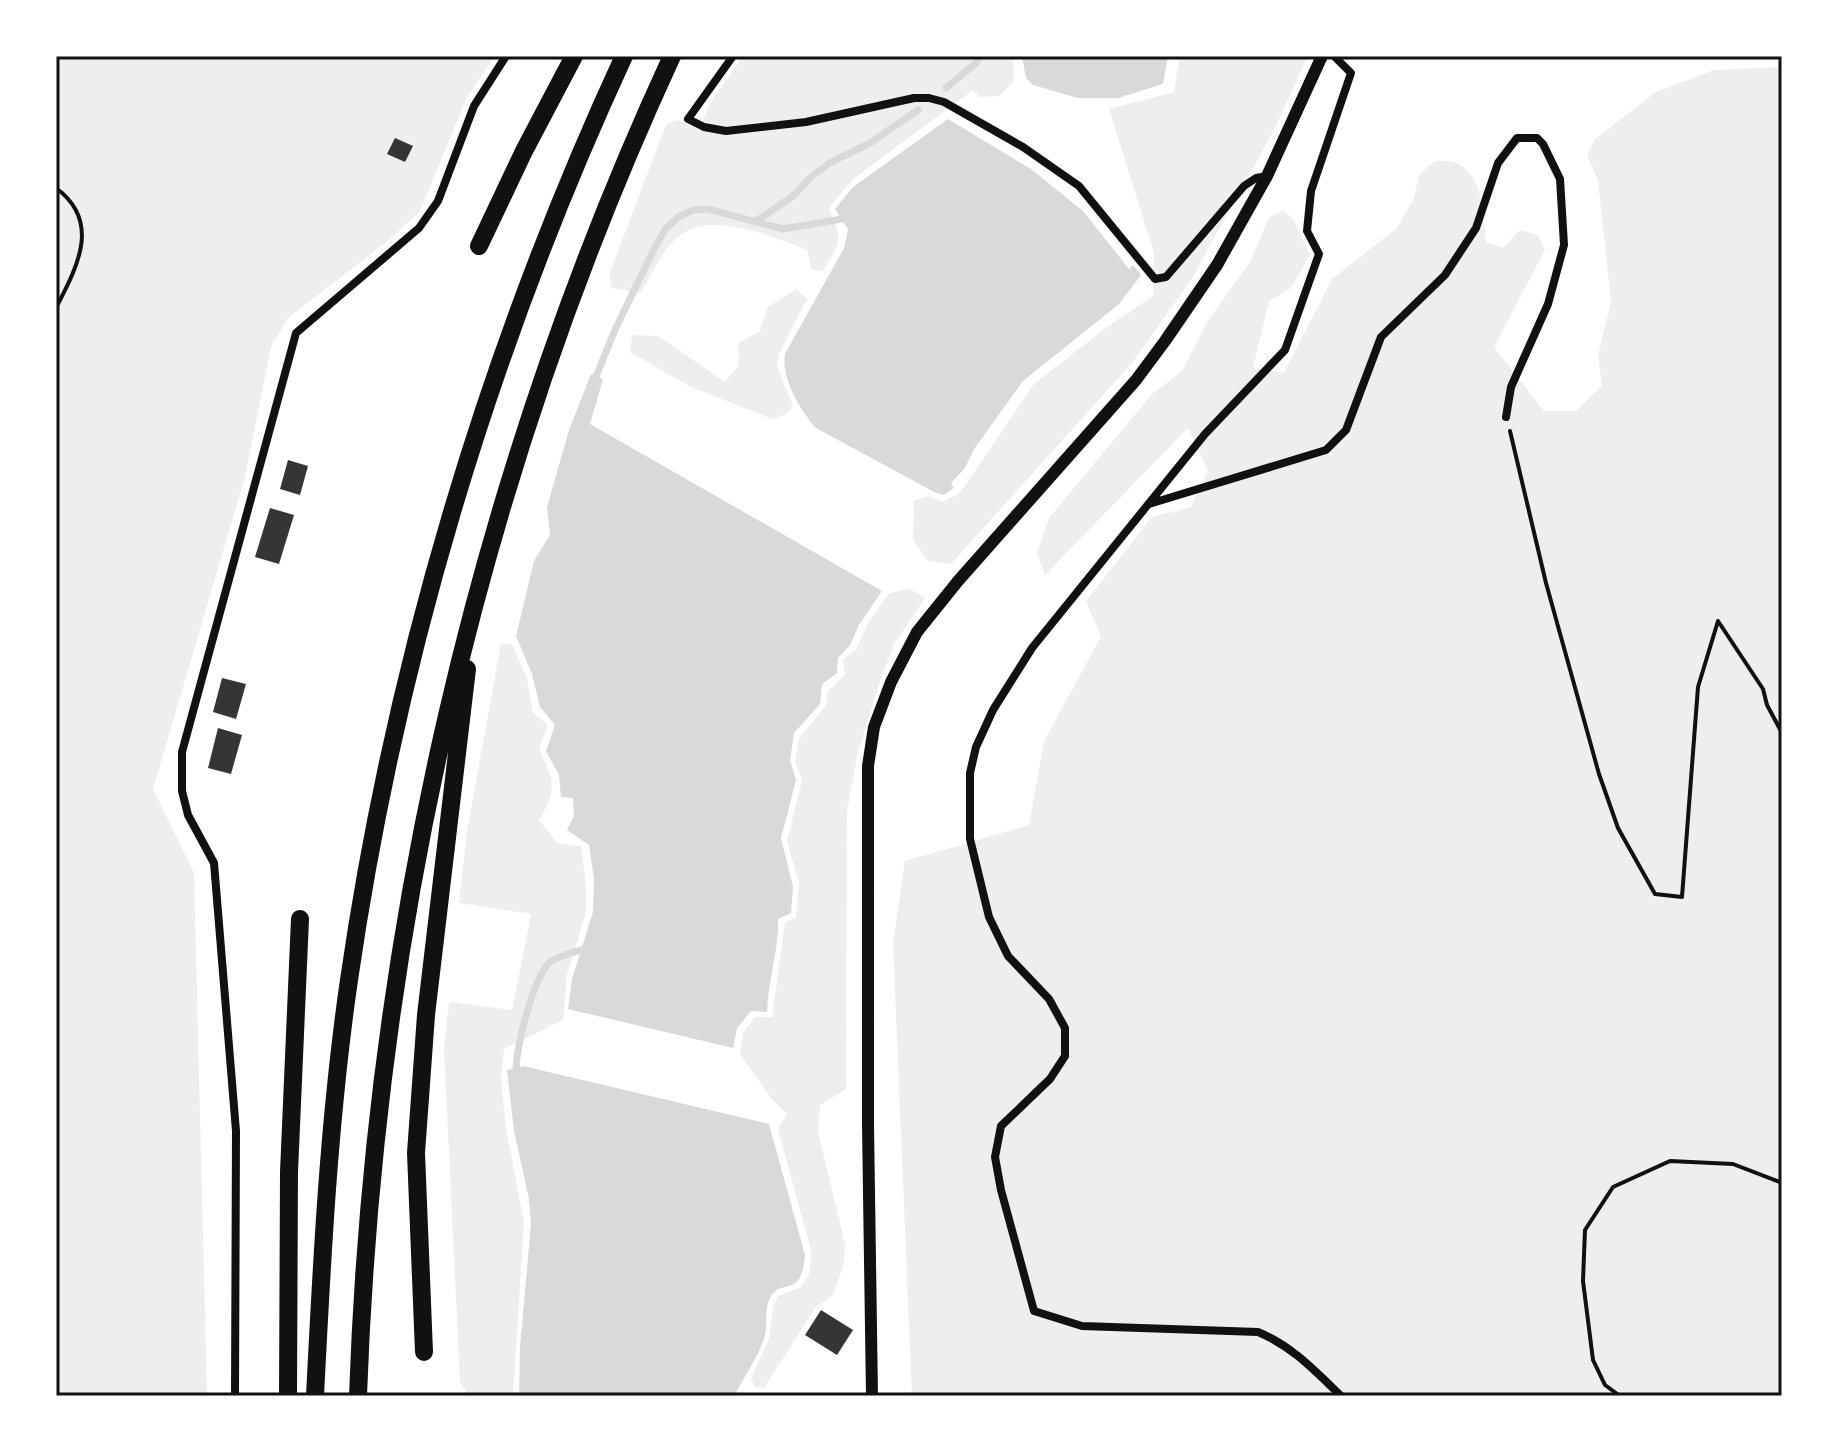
<svg xmlns="http://www.w3.org/2000/svg" width="1838" height="1452" viewBox="0 0 1838 1452" font-family="Signika,sans-serif">
	<style>
		.green { fill: #eee }
		.water { fill: #d9d9d9 }
		.lines { fill: none; stroke-linecap: round; stroke-linejoin: round }
		.stream { stroke: #d9d9d9; stroke-width: 7 }
		.building { fill: #353535 }
		.path { stroke: #111; stroke-width: 4 }
		.minor { stroke: #111; stroke-width: 8 }
		.tertiary { stroke: #111; stroke-width: 12 }
		.motorway { stroke: #111; stroke-width: 18 }
		.neatline { fill: none; stroke: #111; stroke-width: 3 }
	</style>
	<rect width="100%" height="100%" fill="#fff"/>
	<path class="green" d="M56 56H495L466 99 420 211 389 240 288 318 271 347 245 477 153 789 194 873 207 1396H56Z
		M743 56H1013V82L999 96 980 97 973 90 852 180 829 208C843 240 841 241 823 271L812 270 807 250C777 238 716 213 685 232 664 245 652 273 641 293L612 288 609 275 666 125 677 120 700 129 709 105Z
		M1180 56H1308L1273 132 1191 280 1132 363 951 564 928 561 913 540 914 501 927 496 942 502 960 493 1034 384 1107 327 1153 296 1154 253 1109 109 1174 92Z
		M1782 67V1396H912L893 943 905 861 1029 825 1044 741 1101 637 1086 601 1152 517 1191 507 1208 471 1188 428 1045 575 1037 553 1049 518 1152 394 1182 371 1207 322 1250 262 1269 218 1283 210 1293 219 1310 255 1291 288 1269 301 1253 368 1284 373 1332 279 1397 228 1414 198 1419 175 1435 161C1440 161 1449 160 1454 162 1484 173 1483 217 1486 242L1503 248 1520 230 1538 235 1545 250 1494 347 1544 411H1576L1602 386 1598 355 1611 302 1598 180 1587 155 1595 139 1656 92 1714 70Z
		M796 289 807 299 779 353 777 367 793 405 787 414 773 419 691 387 630 352 632 335 658 336 725 382 739 365 738 343 760 331 768 307Z
		M908 588 925 598 894 644 879 684 858 752 847 811 846 1089 820 1105 818 1132 845 1244 844 1264 833 1295 815 1308 764 1388 755 1387 751 1378 769 1339 773 1306 778 1296 801 1287 810 1272 811 1250 778 1129 787 1114 771 1098 740 1054 743 1033 755 1017H772L785 922 796 918 799 883 787 841 802 781 795 760 799 739 826 705 828 691 845 675 843 659 856 650 867 625 888 594Z
		M501 644H512L527 679 533 713 548 725 539 749C554 781 558 789 539 820L557 843 581 846 586 884V912L567 974 563 1020 504 1049 501 1078 506 1128 524 1222 513 1396H470L460 1383 444 1048 449 1002 512 1010 531 914 459 903 467 831Z"/>
	<path class="water" d="M1022 56H1168L1163 84 1118 98H1078L1033 85 1026 78Z
		M948 119 1031 169 1083 211 1129 269 1133 265 1141 275 1119 304 1023 381 974 449 965 468 951 483 954 488 944 495 936 493 816 428C800 410 781 379 785 354L844 248 848 229 835 209 853 187Z
		M591 374 603 379 590 424 882 591 859 625 850 645 838 658 837 673 822 684 820 704 794 733 790 760 796 780 781 838 793 887 791 913 778 919C779 950 768 980 767 1012L751 1011 737 1028 733 1048 568 1009 572 979 593 912 594 879 589 845 567 830 574 816 573 798 561 797 559 775 546 751 555 725 540 707 532 674 516 636 534 561 550 535 547 507 569 430Z
		M523 1066 769 1124 805 1255C801 1301 782 1276 770 1298 764 1309 768 1324 765 1335 759 1356 744 1377 734 1396H519L520 1347 531 1224 529 1199 514 1131 507 1070Z"/>
	<g class="lines">
		<path class="stream" d="M946 88 976 63 980 56
			M755 222 793 196 812 176 831 162 870 143 918 110
			M593 384 614 332 655 247 666 228 680 216 693 210 708 209 783 229 848 218
			M516 1073C516 1048 532 981 549 963 558 955 579 951 591 947"/>
	</g>
	<path class="building" d="M395 138 413 146 405 162 387 154Z
		M288 460 308 466 300 495 280 489Z
		M270 508 294 515 279 564 255 557Z
		M222 678 246 684 236 719 213 712Z
		M218 728 242 735 231 774 208 768Z
		M821 1310 853 1330 837 1355 805 1335Z"/>
	<g class="lines">
		<path class="path" d="M56 188C102 222 77 267 56 308
			M1510 431 1546 583 1599 774 1618 828 1655 894 1682 897 1698 687 1718 621 1763 689 1767 705 1782 733
			M1620 1396 1605 1385 1593 1360 1583 1281 1585 1230 1613 1187 1670 1161 1733 1164 1782 1183"/>
		<path class="minor" d="M733 56 688 119 704 127 726 131 806 122 914 98H929L944 102 1023 147 1079 186 1155 279 1166 277 1244 186 1256 178 1267 176
			M1334 56 1351 73 1311 191 1307 231 1319 254 1285 350 1205 434 1032 648 993 710 976 747 970 773V839L989 917 1008 956 1049 999 1065 1028V1056L1050 1079 1001 1126 995 1157 1001 1190 1034 1311 1082 1326 1258 1332C1292 1346 1315 1371 1341 1396
			M1149 504 1326 450 1346 430 1381 337 1445 275 1476 228 1498 163 1517 138H1537L1543 144 1560 179 1564 245 1548 304 1511 387 1506 417
			M235 1396 236 1131 214 863 188 815 182 791V752L296 333 419 228 438 201 474 106 506 56"/>
		<path class="tertiary" d="M872 1396 868 1125V766L874 727 891 682 917 632 958 581 1136 380 1165 341 1217 265 1267 176 1322 56"/>
		<path class="motorway" d="M479 246 524 151 574 56
			M424 1352 416 1153 426 1015 467 669
			M288 1396 289 1172 300 919
			M315 1396C322 1257 329 1118 349 980 395 662 489 348 624 56
			M358 1396C374 934 478 476 672 56"/>
	</g>
	<rect width="1838" height="1452" fill="none" stroke="#ffffff" stroke-width="116"/>
	<rect x="58" y="58" width="1722" height="1336" class="neatline"/>
</svg>
